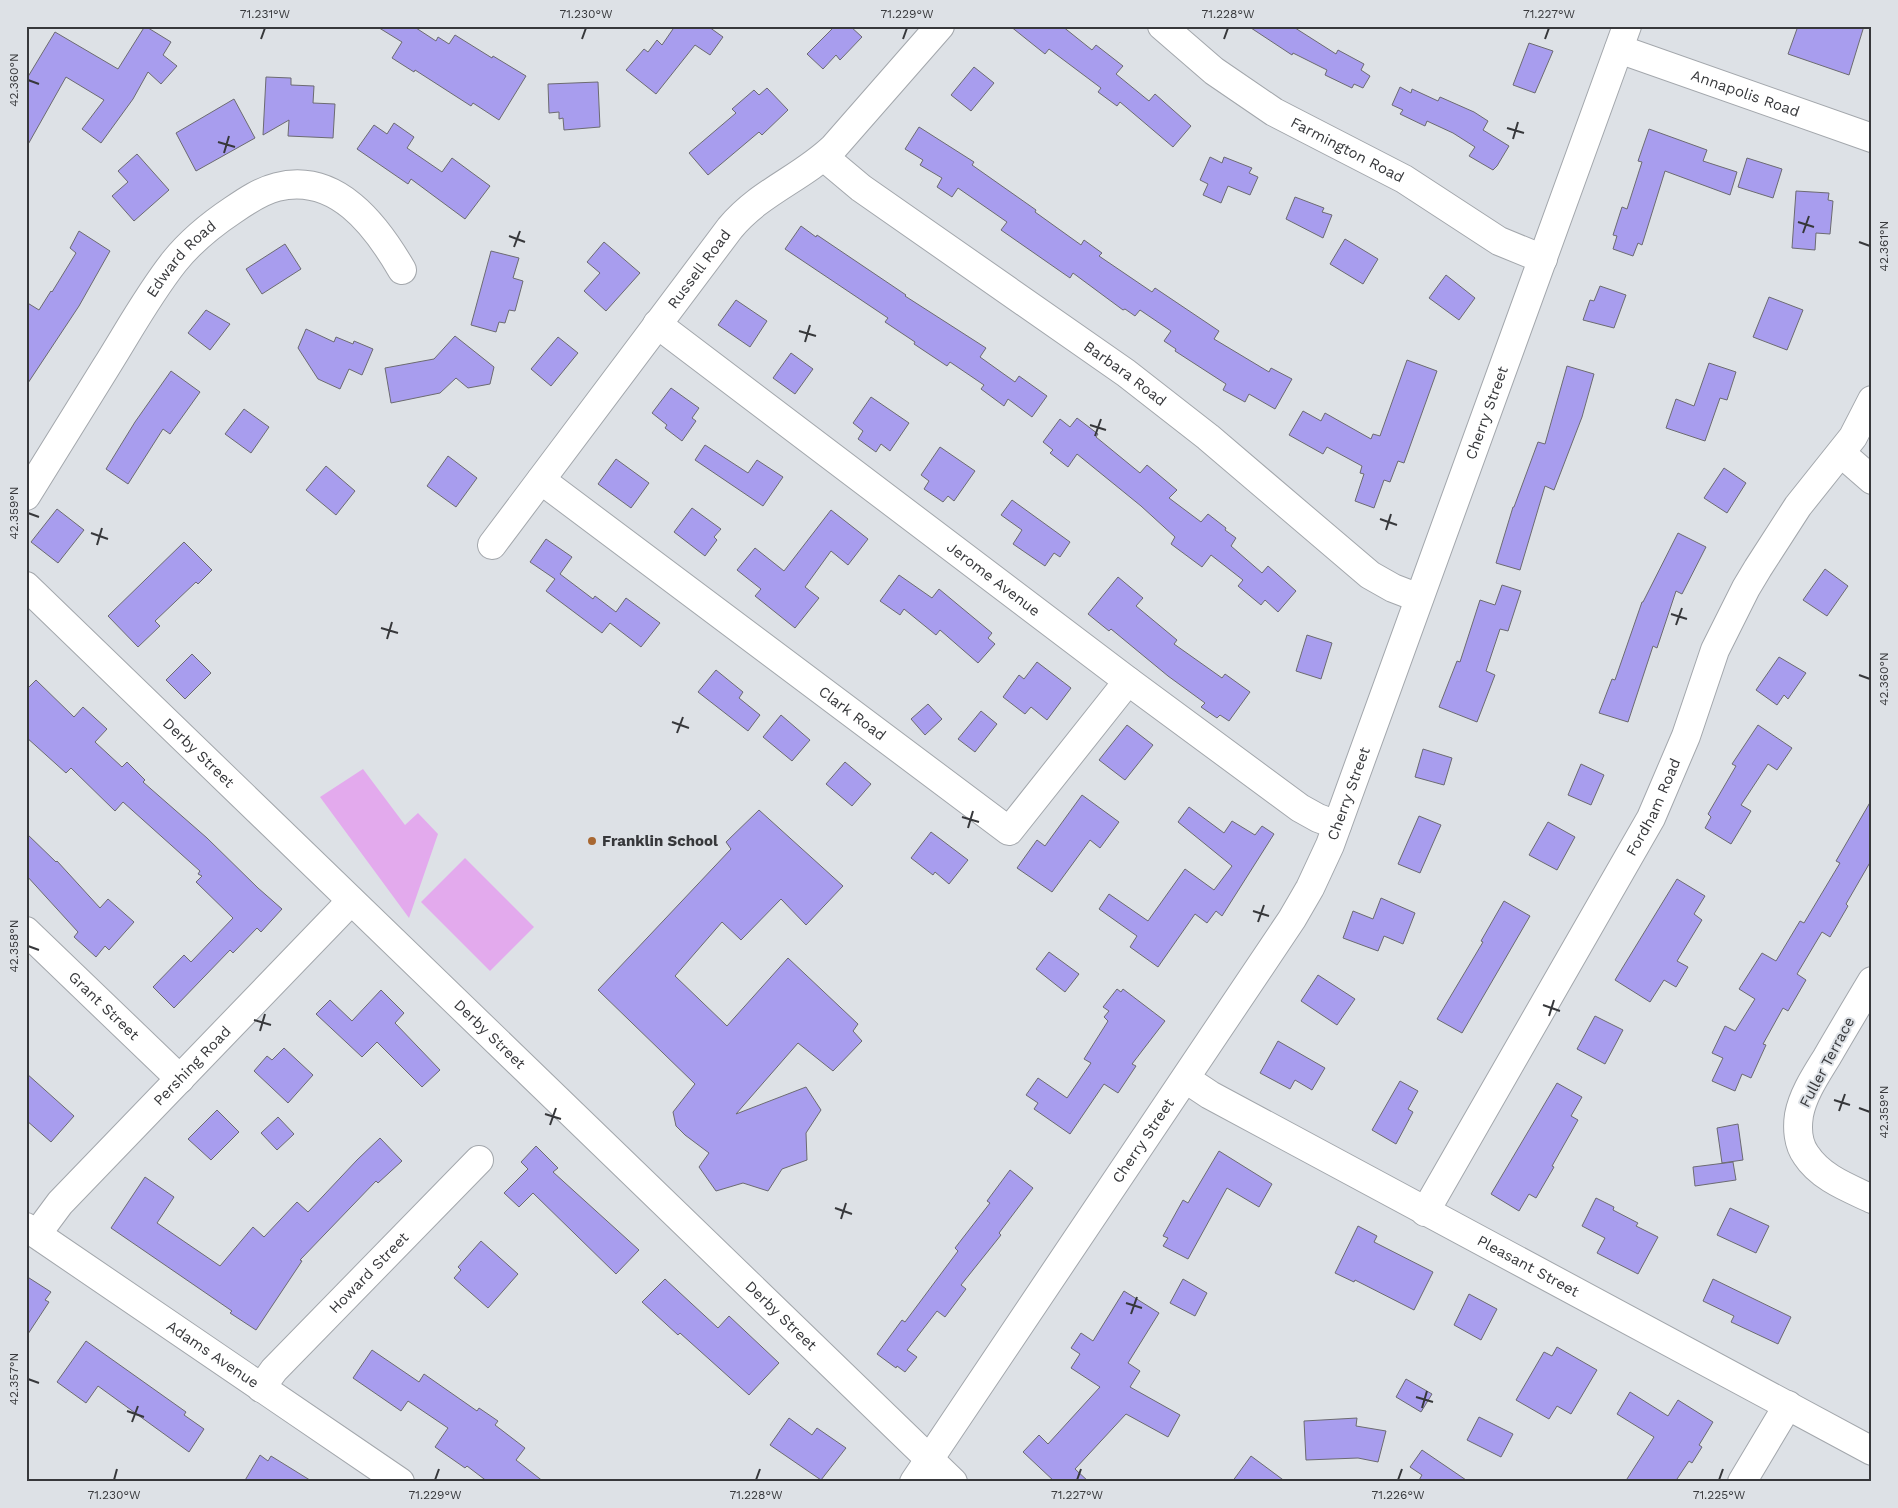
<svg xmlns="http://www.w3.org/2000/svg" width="1898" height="1508" viewBox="0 0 1898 1508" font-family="'Work Sans',sans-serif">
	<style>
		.green { fill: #e3aaed }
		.building { fill: #a89dee; stroke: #6c6b71 }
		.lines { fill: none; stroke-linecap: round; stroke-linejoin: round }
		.minor-casing { stroke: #a3a7ac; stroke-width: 30 }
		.minor { stroke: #fff; stroke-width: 28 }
		.ticks { fill: none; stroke: #37383b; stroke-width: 2 }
		.poi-dot { fill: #a86731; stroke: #dde1e6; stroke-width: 2 }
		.labels { text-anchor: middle; stroke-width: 4; stroke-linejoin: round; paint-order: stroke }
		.street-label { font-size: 15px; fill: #37383b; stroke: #dde1e6 }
		.poi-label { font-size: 15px; font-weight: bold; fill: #37383b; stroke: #dde1e6; text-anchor: start }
		.neatline { fill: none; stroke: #37383b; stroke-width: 2 }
		.ticks-label { font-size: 12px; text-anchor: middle; fill: #37383b }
	</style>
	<rect width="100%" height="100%" fill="#dde1e6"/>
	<path class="green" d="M363 769 405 825 418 813 438 834 409 918 320 797Z
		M465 858 534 927 490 971 421 902Z"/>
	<path class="building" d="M145 26 171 42 163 55 177 66 161 84 148 72 133 99 101 143 82 129 104 100 66 77 26 148V80L55 32 118 69Z
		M376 26H413L436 41 438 37 449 44 455 35 492 58 493 56 526 76 499 120 473 103 471 106 415 70 414 72 392 58 402 42Z
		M669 26H710L709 27 723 37 710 55 695 45 656 94 626 70 644 49 648 52 657 40 662 45 673 29Z
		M835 26H850L862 37 840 60 836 55 823 69 807 54Z
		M1010 26H1062L1092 50 1096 45 1123 66 1116 74 1149 101 1155 94 1191 126 1173 147 1120 102 1117 106 1098 92 1101 88 1049 49 1045 54Z
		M1248 26H1292L1336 54 1338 50 1364 64 1361 70 1370 76 1363 88 1354 84 1352 88 1325 75 1327 70 1293 53 1292 55Z
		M1798 26H1864L1849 75 1788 54Z
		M1529 43 1553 51 1535 93 1513 85Z
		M974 67 994 83 971 111 951 95Z
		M266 77 291 78V85L314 86 313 103 335 104 333 138 288 136 289 120 263 135Z
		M598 82 600 127 564 130 563 118 559 119V112L549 113 548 84Z
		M1400 87 1411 93 1412 89 1438 101 1440 97 1474 112 1488 121 1483 130 1509 146 1497 166 1493 170 1469 156 1475 147 1453 133 1427 121 1425 126 1400 114 1403 110 1392 105Z
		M767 88 788 110 762 135 759 132 708 175 689 153 736 113 732 109 754 90 759 95Z
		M234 99 255 138 196 171 176 133Z
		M394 123 414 137 407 148 442 172 452 158 490 186 465 219 411 179 408 184 357 149 374 125 387 134Z
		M919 127 974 162 972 165 1036 210 1035 212 1081 245 1084 240 1102 253 1099 256 1152 292 1155 288 1219 331 1214 339 1269 372 1271 368 1292 379 1275 409 1249 394 1245 402 1223 390 1226 384 1175 351 1176 349 1164 341 1171 331 1140 310 1135 316 1125 309 1123 310 1073 273 1070 278 1001 230 1007 222 958 188 952 197 937 187 942 178 920 165 923 160 905 149Z
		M1649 129 1707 150 1703 161 1737 172 1730 195 1665 171 1642 245 1638 243 1633 256 1613 249 1617 236 1613 235 1622 207 1627 209 1642 162 1638 161Z
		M137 154 169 190 134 221 112 196 128 182 118 171Z
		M1210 157 1222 163 1224 157 1252 168 1249 173 1258 177 1250 195 1228 186 1221 203 1203 195 1208 184 1200 180Z
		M1747 158 1782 169 1773 198 1738 187Z
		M1796 191 1829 193 1828 200 1833 201 1830 234 1816 233 1815 250 1792 248Z
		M1295 197 1324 208 1322 212 1332 215 1323 238 1286 219Z
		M801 226 816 237 817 235 906 295 905 296 986 348 980 357 1015 382 1019 376 1047 396 1032 417 1008 399 1004 406 981 389 984 385 950 362 947 366 914 344 915 342 885 322 888 318 785 249Z
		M79 231 110 251 79 306 26 386V302L39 310 51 291 52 292 76 253 70 248Z
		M1345 239 1378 259 1363 284 1330 264Z
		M604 242 640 273 606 311 584 291 600 273 587 262Z
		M285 244 301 269 262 294 246 269Z
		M491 251 519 258 513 278 523 281 515 311 509 310 505 323 499 322 496 332 471 325Z
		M1446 275 1475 298 1459 320 1429 298Z
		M1600 286 1626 295 1614 328 1583 320 1590 300 1594 301Z
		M1769 297 1803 310 1787 350 1753 337Z
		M736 300 767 321 750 347 718 325Z
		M206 310 230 324 210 350 188 333Z
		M306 329 334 342 336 337 353 344 354 341 373 349 362 375 349 369 340 389 318 379 298 348Z
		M455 336 494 367 490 384 468 388 456 378 440 393 391 403 385 368 434 359Z
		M558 337 578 353 551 386 531 369Z
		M791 353 813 369 795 394 773 378Z
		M1407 360 1437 371 1404 463 1398 461 1390 482 1384 480 1374 508 1355 501 1364 474 1360 473 1362 466 1327 447 1323 454 1289 435 1303 411 1321 421 1325 413 1371 439 1373 434 1380 436Z
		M1709 363 1736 372 1727 400 1720 398 1705 441 1666 428 1676 399 1694 406Z
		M1567 366 1594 374 1582 417 1554 490 1545 486 1520 570 1496 563 1513 507H1514L1538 442 1545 444Z
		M171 371 200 392 170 434 163 429 128 484 106 469 135 422Z
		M671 388 699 408 692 418 696 421 682 441 665 428 667 425 652 413Z
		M871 397 909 423 890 451 881 444 876 452 858 439 863 431 853 423Z
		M244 409 269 427 251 453 225 434Z
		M1077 418 1098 434 1096 437 1140 473 1147 465 1177 490 1169 498 1201 522 1208 514 1226 528 1225 530 1236 538 1231 546 1262 573 1268 566 1296 591 1278 612 1265 600 1261 605 1238 586 1243 580 1211 555 1202 567 1171 544 1175 537 1141 506 1077 454 1068 467 1050 453 1053 450 1043 442 1060 419 1070 427Z
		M705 445 748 473 757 460 783 477 763 506 695 460Z
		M940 447 975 471 954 501 948 496 943 502 924 489 929 481 921 475Z
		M448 456 477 478 456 507 427 486Z
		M616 459 649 483 631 508 598 484Z
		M326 466 355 491 336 515 306 490Z
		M1724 468 1746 483 1727 513 1704 498Z
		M1012 500 1070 542 1060 557 1054 553 1045 566 1013 544 1022 530 1001 515Z
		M692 508 721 529 714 537 717 540 705 556 674 532Z
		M57 509 84 530 58 563 31 542Z
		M831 510 868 539 848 565 831 551 805 587 819 598 795 628 755 596 761 589 737 570 755 548 784 571Z
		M1678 533 1706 547 1682 594 1676 591 1657 648 1653 646 1628 722 1599 713 1612 679 1615 680 1642 602H1643Z
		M546 539 572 557 560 574 593 599 595 596 616 612 626 598 660 623 641 647 610 623 602 633 546 591 555 579 530 562Z
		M184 542 212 570 198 584 196 582 155 621 160 626 138 647 108 616Z
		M1825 569 1848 586 1827 616 1803 600Z
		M899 575 932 598 939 589 992 633 988 638 995 644 978 663 940 630 936 635 904 609 900 615 880 601Z
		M1118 577 1143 598 1136 606 1177 640 1174 644 1222 678 1225 674 1250 692 1229 721 1220 715 1217 718 1201 707 1205 703 1168 676 1111 629 1109 631 1088 614Z
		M1502 585 1521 591 1508 631 1500 629 1486 671 1495 675 1477 722 1439 707 1457 661 1460 662 1480 600 1495 605Z
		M1307 635 1332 643 1321 679 1296 671Z
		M192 654 211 673 185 699 166 680Z
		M1779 657 1806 673 1788 699 1784 695 1777 705 1756 690Z
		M1037 662 1071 688 1047 720 1031 707 1025 714 1003 697 1019 675 1024 679Z
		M716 670 743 692 739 698 760 715 748 731 698 692Z
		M36 680 74 717 83 707 107 729 95 742 122 767 127 762 145 780 143 782 207 838 258 888 282 909 261 932 257 928 233 953 230 950 174 1008 153 987 184 955 191 962 233 918 196 882 202 876 198 874 200 871 123 802 115 811 71 768 66 773 26 737V690Z
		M928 704 942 719 925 735 911 719Z
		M981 711 997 724 975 752 958 739Z
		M781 715 810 740 792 761 763 737Z
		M1127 725 1153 745 1125 780 1099 760Z
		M1758 725 1792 748 1777 770 1768 764 1741 805 1751 811 1731 844 1705 828 1711 817 1708 814 1736 766 1732 764Z
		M1423 749 1452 758 1444 785 1415 777Z
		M845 762 871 784 852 806 826 784Z
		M1581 764 1604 775 1591 805 1568 795Z
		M1082 795 1119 822 1100 848 1090 840 1052 892 1017 868 1037 840 1045 846Z
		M1872 799V859L1846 904 1848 906 1830 937 1822 932 1797 974 1806 980 1788 1011 1783 1008 1763 1044 1766 1045 1751 1078 1742 1074 1735 1091 1712 1081 1723 1058 1712 1053 1725 1026 1735 1031 1755 999 1739 989 1762 953 1776 961 1800 921 1804 923 1840 863 1836 861Z
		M1189 807 1224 833 1232 821 1255 835 1262 826 1274 834 1222 916 1216 911 1207 923 1195 914 1158 967 1130 947 1137 936 1099 909 1109 894 1148 921 1185 869 1214 890 1232 866 1178 822Z
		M759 810 843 886 806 925 781 899 741 940 722 922 675 976 727 1026 788 958 858 1024 853 1031 862 1041 833 1071 798 1043 736 1114 806 1087 821 1110 806 1133 807 1160 782 1169 768 1191 743 1183 716 1191 699 1167 709 1153 685 1135 676 1126 673 1112 695 1084 598 990 731 849 726 842Z
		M1419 816 1441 825 1420 873 1398 864Z
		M1548 822 1575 837 1557 870 1529 855Z
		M931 832 968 860 949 884 935 872 933 875 911 858Z
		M26 833 56 862 57 861 100 908 108 899 134 922 109 950 105 946 96 957 74 937 78 932 26 875Z
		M1677 879 1705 896 1694 914 1702 920 1677 961 1688 967 1676 987 1664 980 1650 1002 1615 980Z
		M1381 898 1415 913 1403 944 1384 936 1378 951 1343 938 1353 911 1373 919Z
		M1504 901 1530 916 1462 1033 1437 1019 1483 942 1481 941Z
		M1049 952 1079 974 1065 992 1036 969Z
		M1318 975 1355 999 1337 1025 1301 1001Z
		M1117 989 1121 992 1123 989 1165 1021 1132 1064 1136 1066 1118 1093 1104 1084 1070 1134 1034 1109 1038 1103 1026 1095 1038 1078 1067 1098 1091 1063 1084 1059 1108 1021 1104 1017 1109 1011 1103 1007Z
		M381 990 404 1013 395 1023 440 1070 422 1087 377 1042 362 1057 316 1014 330 1000 352 1021Z
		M1595 1016 1623 1030 1605 1064 1577 1049Z
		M1278 1041 1325 1068 1312 1090 1295 1080 1290 1089 1260 1073Z
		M284 1048 313 1075 288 1103 254 1071 267 1056 272 1060Z
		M26 1073 74 1116 51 1142 26 1120Z
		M1400 1081 1418 1091 1408 1109 1413 1112 1396 1144 1372 1130Z
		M1557 1083 1582 1097 1571 1116 1578 1120 1552 1166 1554 1167 1536 1198 1529 1194 1519 1211 1491 1194Z
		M217 1110 239 1132 211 1160 188 1139Z
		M278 1117 294 1134 277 1150 261 1133Z
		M1738 1124 1743 1160 1722 1163 1717 1128Z
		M380 1138 402 1161 378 1183 376 1181 300 1260 302 1261 256 1330 230 1313 232 1311 111 1228 145 1177 174 1197 157 1223 220 1266 253 1227 264 1237 297 1202 308 1212 357 1160Z
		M536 1146 558 1168 553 1172 639 1250 616 1274 533 1193 519 1207 504 1193 528 1169 521 1162Z
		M1219 1151 1272 1184 1259 1207 1227 1188 1188 1259 1163 1246 1168 1238 1163 1236 1183 1200 1188 1203Z
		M1733 1162 1736 1180 1695 1186 1693 1167Z
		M1010 1170 1033 1188 999 1233 1001 1235 961 1285 966 1289 945 1317 937 1311 907 1350 917 1357 905 1372 897 1366 896 1368 877 1354 902 1320 905 1322 958 1251 955 1248 990 1203 987 1201Z
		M1596 1198 1614 1207 1613 1210 1638 1223 1636 1226 1658 1237 1638 1274 1597 1253 1605 1238 1582 1226Z
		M1730 1208 1769 1226 1756 1253 1717 1235Z
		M1358 1226 1377 1236 1374 1242 1433 1272 1414 1310 1355 1280 1354 1282 1335 1273Z
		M481 1241 518 1274 488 1308 454 1278 461 1270 458 1267Z
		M26 1276 51 1292 45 1300 49 1302 26 1337Z
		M665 1279 718 1328 729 1316 779 1363 749 1395 680 1333 678 1335 642 1302Z
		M1183 1279 1207 1293 1195 1316 1170 1303Z
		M1713 1279 1791 1317 1778 1344 1731 1322 1734 1316 1703 1301Z
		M1124 1291 1159 1313 1128 1363 1140 1371 1130 1387 1180 1415 1168 1437 1126 1414 1075 1469 1089 1482H1055L1023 1452 1039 1435 1048 1444 1100 1387 1071 1368 1080 1354 1071 1348 1081 1333 1093 1341Z
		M1469 1294 1497 1309 1481 1340 1454 1325Z
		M86 1341 186 1412 184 1415 204 1429 189 1452 98 1386 86 1403 57 1382Z
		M1557 1347 1597 1370 1571 1414 1557 1406 1549 1419 1516 1400 1544 1352 1552 1356Z
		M372 1350 419 1382 424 1374 477 1411 479 1408 498 1421 495 1425 525 1448 516 1460 544 1482H488L467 1466 465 1468 435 1447 448 1428 408 1401 401 1411 353 1378Z
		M1406 1379 1432 1394 1421 1412 1396 1397Z
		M1630 1392 1668 1416 1678 1400 1713 1422 1699 1445 1702 1447 1692 1463 1689 1461 1675 1482H1625L1654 1437 1617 1414Z
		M1479 1417 1513 1434 1501 1457 1467 1440Z
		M789 1418 812 1435 817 1428 846 1448 821 1480 770 1445Z
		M1357 1418 1356 1426 1386 1431 1378 1462 1358 1458 1306 1460 1304 1421Z
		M1422 1450 1469 1482H1418L1422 1475 1410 1467Z
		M260 1455 268 1461 271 1456 313 1482H244Z
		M1251 1456 1286 1482H1232Z"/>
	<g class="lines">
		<g class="minor-casing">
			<g id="minor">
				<path id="s1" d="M1162 26 1214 71 1274 112 1404 179 1499 241 1543 259"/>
				<path id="s2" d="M1619 49 1872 138"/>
				<path id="s3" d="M824 157 861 188 1126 373 1208 437 1370 575 1393 588 1419 598"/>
				<path id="s4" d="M657 324 1128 681 1300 808 1318 818 1337 825"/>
				<path d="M1841 453 1872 480"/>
				<path id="s5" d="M541 480 1009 831 1128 681"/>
				<path id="s6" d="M26 496C53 453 79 410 106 367 128 332 148 295 174 262 190 242 212 224 233 210 246 201 261 191 277 187 336 172 376 225 402 270"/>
				<path id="s7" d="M492 545 730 228C761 191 801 179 834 147L940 26"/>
				<path id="s8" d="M26 586 953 1482"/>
				<path id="s9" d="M26 931 180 1079"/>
				<path d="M1872 981C1857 1006 1842 1031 1827 1057 1816 1075 1803 1094 1799 1115 1797 1128 1798 1144 1806 1155 1821 1178 1849 1188 1872 1199"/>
				<path id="s10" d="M1186 1079 1210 1095 1872 1451"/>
				<path id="s11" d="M1425 1212 1651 818 1686 736 1715 650 1746 588 1758 568 1798 506 1853 437 1872 400"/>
				<path id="s12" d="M26 1227 400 1482"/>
				<path id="s13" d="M37 1234 60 1203 351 901"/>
				<path id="s14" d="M261 1388 274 1370 479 1160"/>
				<path id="s15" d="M914 1482 1292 919 1310 888 1330 845 1627 26"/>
				<path d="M1742 1482 1788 1405"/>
			</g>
		</g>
		<use href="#minor" class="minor"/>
	</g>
	<path class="ticks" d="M261 39 265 28M582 39 586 28M903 39 907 28M1224 39 1228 28M1545 39 1549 28M28 80 39 84M1507 128 1524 133M1513 139 1518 122M218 142 235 147M224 153 229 136M1798 222 1814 227M1803 233 1809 216M509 236 525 242M1859 242 1870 246M514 247 520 231M799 331 816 336M805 342 810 325M1090 425 1106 430M1095 436 1101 419M28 513 39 517M1380 519 1397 525M1386 530 1391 514M91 533 108 539M97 545 102 528M1671 614 1687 619M1676 625 1682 608M381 628 398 633M387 639 392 622M1859 675 1870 679M672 722 689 728M677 733 683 717M962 817 979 822M968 828 973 811M1253 911 1269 916M1258 922 1264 905M28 946 39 950M1543 1005 1560 1011M1549 1016 1554 1000M254 1020 271 1025M260 1031 265 1014M1834 1100 1850 1105M1859 1108 1870 1112M1839 1111 1845 1094M545 1114 561 1119M550 1125 556 1108M835 1208 852 1214M841 1219 846 1203M1126 1303 1142 1308M1131 1314 1137 1297M28 1379 39 1383M1416 1397 1433 1402M1422 1408 1427 1391M127 1411 144 1417M132 1422 138 1406M114 1480 117 1469M435 1480 439 1469M756 1480 760 1469M1077 1480 1081 1469M1398 1480 1402 1469M1719 1480 1723 1469"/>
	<circle class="poi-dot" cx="592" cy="841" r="5"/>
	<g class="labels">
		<g class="street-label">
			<text dy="5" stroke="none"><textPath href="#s2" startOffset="134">Annapolis Road</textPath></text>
			<text dy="5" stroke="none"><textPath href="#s1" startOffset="224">Farmington Road</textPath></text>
			<text dy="5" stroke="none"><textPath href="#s6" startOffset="284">Edward Road</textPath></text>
			<text dy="5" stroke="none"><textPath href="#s7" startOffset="345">Russell Road</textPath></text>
			<text dy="5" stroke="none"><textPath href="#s3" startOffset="371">Barbara Road</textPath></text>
			<text dy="5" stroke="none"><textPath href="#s15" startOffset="1221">Cherry Street</textPath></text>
			<text dy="5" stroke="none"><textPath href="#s4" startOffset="422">Jerome Avenue</textPath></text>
			<text dy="5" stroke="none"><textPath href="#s5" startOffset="389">Clark Road</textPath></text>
			<text dy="5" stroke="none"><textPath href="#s8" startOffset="240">Derby Street</textPath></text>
			<text dy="5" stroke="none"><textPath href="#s15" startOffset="816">Cherry Street</textPath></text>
			<text dy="5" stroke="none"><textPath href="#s11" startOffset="465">Fordham Road</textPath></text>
			<text dy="5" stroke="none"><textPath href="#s9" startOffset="108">Grant Street</textPath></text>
			<text dy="5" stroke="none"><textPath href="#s8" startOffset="645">Derby Street</textPath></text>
			<text transform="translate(1827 1062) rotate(-62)" y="5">Fuller Terrace</text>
			<text dy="5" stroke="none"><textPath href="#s13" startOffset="229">Pershing Road</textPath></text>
			<text dy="5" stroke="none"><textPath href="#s15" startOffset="411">Cherry Street</textPath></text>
			<text dy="5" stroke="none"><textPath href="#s10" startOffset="390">Pleasant Street</textPath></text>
			<text dy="5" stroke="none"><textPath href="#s14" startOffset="158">Howard Street</textPath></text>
			<text dy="5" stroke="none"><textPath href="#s8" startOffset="1050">Derby Street</textPath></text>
			<text dy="5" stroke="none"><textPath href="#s12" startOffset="226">Adams Avenue</textPath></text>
		</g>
		<g class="poi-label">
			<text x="602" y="846">Franklin School</text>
		</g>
	</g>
	<rect width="1898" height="1508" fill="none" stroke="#dde1e6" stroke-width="55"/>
	<rect x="28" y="28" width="1842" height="1452" class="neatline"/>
	<g class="ticks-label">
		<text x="265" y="18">71.231°W</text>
		<text x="586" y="18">71.230°W</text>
		<text x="907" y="18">71.229°W</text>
		<text x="1228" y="18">71.228°W</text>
		<text x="1549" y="18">71.227°W</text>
		<text transform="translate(14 80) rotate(-90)" y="4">42.360°N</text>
		<text transform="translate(1884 246) rotate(-90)" y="4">42.361°N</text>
		<text transform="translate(14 513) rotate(-90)" y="4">42.359°N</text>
		<text transform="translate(1884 679) rotate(-90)" y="4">42.360°N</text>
		<text transform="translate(14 946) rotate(-90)" y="4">42.358°N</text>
		<text transform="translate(1884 1112) rotate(-90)" y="4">42.359°N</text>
		<text transform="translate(14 1379) rotate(-90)" y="4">42.357°N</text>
		<text x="114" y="1499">71.230°W</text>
		<text x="435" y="1499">71.229°W</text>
		<text x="756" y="1499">71.228°W</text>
		<text x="1077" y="1499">71.227°W</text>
		<text x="1398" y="1499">71.226°W</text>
		<text x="1719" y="1499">71.225°W</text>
	</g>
</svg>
